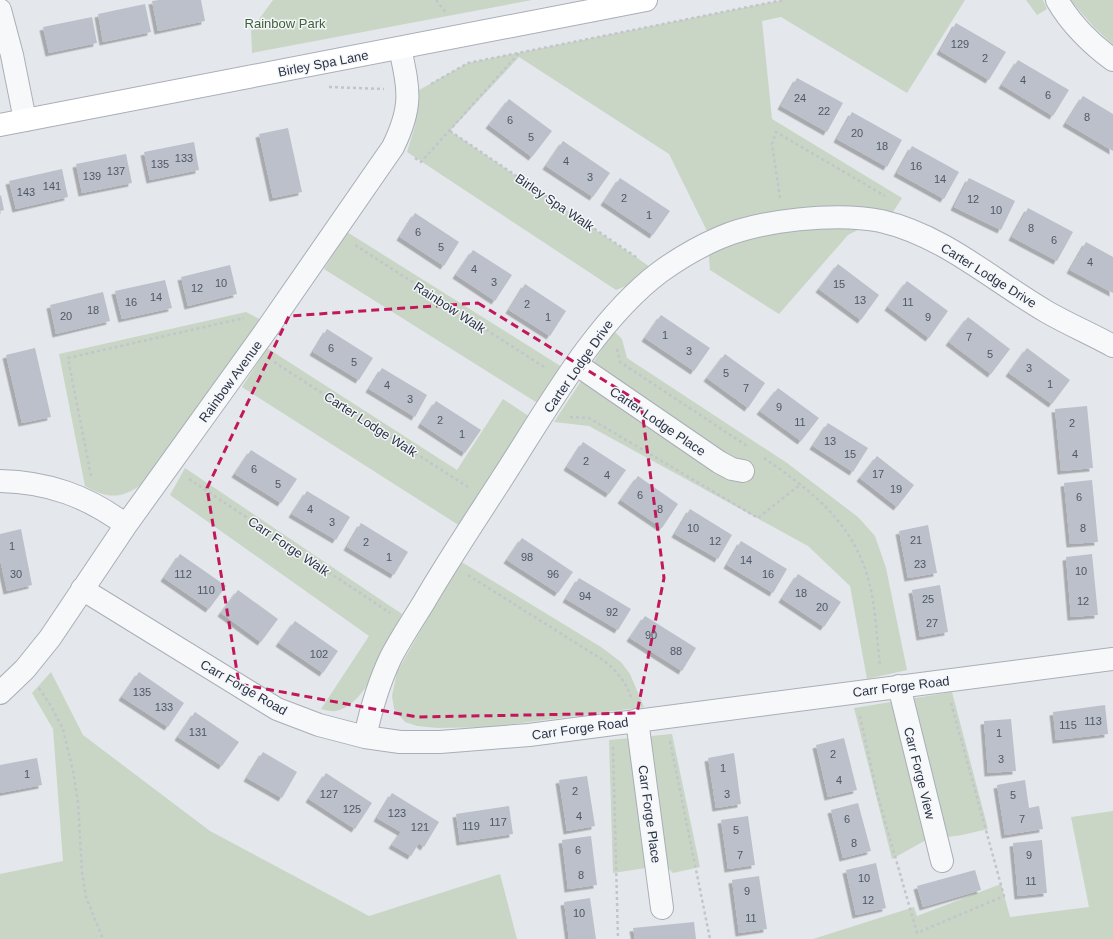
<svg xmlns="http://www.w3.org/2000/svg" width="1113" height="939" viewBox="0 0 1113 939" font-family="Arial,sans-serif">
	<style>
		.green { fill: #c9d6c5 }
		.building { fill: #bbc0ca; filter: url(#shadow) }
		.lines { fill: none; stroke-linecap: round; stroke-linejoin: round }
		.street-casing { stroke: #a9aeb7; stroke-width: 24 }
		.secondary-casing { stroke: #a9aeb7; stroke-width: 24 }
		.path { stroke: #c2c5cb; stroke-width: 2.5; stroke-dasharray: 3 3; stroke-linecap: butt }
		.street { stroke: #f7f8fa; stroke-width: 22 }
		.secondary { stroke: #fff; stroke-width: 22 }
		.marked { fill: none; stroke: #c2185b; stroke-width: 3; stroke-dasharray: 8 5; stroke-linejoin: round }
		.labels { text-anchor: middle; stroke-width: 3; stroke-linejoin: round; paint-order: stroke }
		.number-label { font-size: 11px; fill: #4f5766 }
		.park-label { font-size: 13px; fill: #3f6138; stroke: #f4f6f9 }
		.street-label { font-size: 13px; fill: #2b3445; stroke: #f4f6f9 }
	</style>
	<defs>
		<filter id="shadow"><feDropShadow dx="-3.5" dy="3.5" stdDeviation="0" flood-color="#0004"/></filter>
	</defs>
	<rect width="100%" height="100%" fill="#e4e7ec"/>
	<path class="green" d="M273 0H532L252 53 251 30Z
		M783 0H965L907 93 781 17 762 21 772 119 902 198 893 212 848 235 779 314 710 270 707 231 669 154 519 57 450 131 659 273 616 290 407 152 415 126 419 90 468 63Z
		M1026 0H1043L1047 9 1037 15Z
		M1070 0H1113V45L1094 27Z
		M347 232 562 367 539 404 324 269Z
		M246 312 261 320 146 481C123 499 110 500 85 486L59 354Z
		M614 331 622 339 627 358 787 463 858 517 875 536 886 568 907 670 867 679 850 586 808 546 589 426 554 422Z
		M267 348 457 470 503 399 530 417 460 526 242 387Z
		M185 468 402 614C387 641 370 704 336 711 332 712 326 710 321 709L369 636 170 495Z
		M460 561 601 647 621 662 630 674 644 707 490 727 438 728 417 726 405 722 394 709 392 696 397 672Z
		M51 672 83 735 210 831 369 916 500 874 517 939H0V874L63 861 53 729 32 693Z
		M952 692 988 829 962 835 926 840 892 859 854 708Z
		M672 734 700 867 673 873 665 865 613 873 609 740Z
		M1113 811V939H813L914 907 917 916 1001 884 1010 917 1089 907 1071 817Z"/>
	<path class="building" d="M159 0H201L205 21 158 31 152 1Z
		M145 4 151 32 103 42 98 14Z
		M92 17 97 43 49 53 43 27Z
		M956 23 1006 52 989 80 940 51Z
		M1018 60 1069 90 1053 116 1002 85Z
		M797 78 843 103 827 132 781 106Z
		M1083 96 1113 114V151L1066 123Z
		M509 99 552 131 532 157 489 125Z
		M852 112 902 140 887 167 837 139Z
		M288 128 302 192 273 198 259 134Z
		M563 141 610 173 593 197 546 166Z
		M194 142 199 170 150 180 144 152Z
		M912 146 959 172 944 199 897 173Z
		M126 154 132 183 82 193 76 164Z
		M62 169 68 197 16 209 9 181Z
		M620 178 670 211 653 235 604 202Z
		M969 178 1015 201 1001 230 954 207Z
		M1 195 4 210 0 211V196Z
		M1028 208 1073 232 1057 261 1012 237Z
		M415 213 459 242 444 266 400 237Z
		M1086 242 1113 257V293L1070 270Z
		M473 250 512 275 495 301 456 275Z
		M838 264 879 295 861 320 819 289Z
		M230 265 237 294 188 306 181 277Z
		M165 280 172 308 122 319 115 291Z
		M907 281 948 311 929 338 888 307Z
		M525 284 566 311 550 336 509 310Z
		M103 292 110 321 56 334 50 305Z
		M661 315 710 348 694 371 645 338Z
		M968 317 1010 349 991 374 949 342Z
		M327 329 373 358 359 380 313 352Z
		M35 348 51 417 22 423 6 355Z
		M1027 348 1070 380 1052 404 1009 373Z
		M725 354 765 383 748 408 707 378Z
		M382 368 427 395 415 417 369 389Z
		M778 388 819 418 801 441 760 411Z
		M436 401 481 430 465 453 421 424Z
		M1087 406 1093 468 1061 471 1055 409Z
		M828 423 868 448 853 472 813 446Z
		M583 442 626 470 609 494 567 467Z
		M251 450 297 479 281 503 235 474Z
		M877 456 914 485 897 507 860 478Z
		M638 476 678 504 662 528 621 500Z
		M1092 480 1098 542 1070 544 1064 483Z
		M307 491 350 517 336 540 292 514Z
		M690 509 732 535 718 559 675 534Z
		M361 523 408 552 394 575 347 547Z
		M928 525 937 573 908 578 899 531Z
		M21 529 32 585 7 591 0 559V534Z
		M522 538 573 572 558 593 507 560Z
		M741 541 787 569 773 593 727 565Z
		M180 554 226 586 209 609 164 578Z
		M1092 554 1098 615 1071 617 1066 557Z
		M798 574 841 602 824 627 782 599Z
		M579 578 631 609 618 630 566 599Z
		M940 585 948 632 920 637 912 590Z
		M238 590 278 619 261 642 221 613Z
		M645 616 696 648 682 671 630 638Z
		M295 621 338 651 323 673 279 643Z
		M139 672 184 703 168 727 122 697Z
		M1105 705 1108 734 1056 740 1053 712Z
		M195 712 239 742 222 766 178 737Z
		M1011 719 1016 771 988 773 984 721Z
		M844 738 857 790 828 797 816 745Z
		M263 752 297 772 282 798 247 778Z
		M734 753 741 804 716 808 708 758Z
		M37 758 42 785 0 793V765Z
		M326 773 372 803 355 829 309 799Z
		M587 776 595 826 567 831 559 780Z
		M1025 780 1029 808 1039 806 1043 829 1005 835 997 785Z
		M392 793 439 822 424 847 419 843 411 856 392 845 401 832 377 818Z
		M858 803 871 851 843 858 831 810Z
		M509 806 513 834 460 842 456 814Z
		M748 816 755 865 728 869 721 820Z
		M591 836 597 885 568 889 562 840Z
		M1042 840 1047 893 1018 896 1013 843Z
		M876 863 886 908 856 915 846 870Z
		M975 870 981 890 923 907 917 886Z
		M759 876 767 929 739 933 732 880Z
		M590 898 596 939H569L564 902Z
		M694 922 696 939H635L633 928Z"/>
	<g class="lines">
		<g class="street-casing">
			<path id="street" d="M1057 0C1070 23 1092 45 1113 60
				M0 10 12 55 25 120
				M576 364 719 462 732 469 743 471
				M0 481C48 482 87 496 126 525
				M82 589 277 709 319 725 365 737 400 742H440L529 735 1113 659
				M899 686 942 861
				M0 693 25 669 50 638 126 525 267 329 393 147C413 106 409 90 400 48
				M637 720 662 908
				M365 737C371 709 379 682 391 657 401 638 413 620 424 602 449 559 476 519 503 477 547 409 595 321 660 272 678 259 698 247 719 238 761 220 836 212 881 221 945 236 992 280 1047 312 1068 324 1091 334 1113 346"/>
		</g>
		<g class="secondary-casing">
			<path id="secondary" d="M0 125 646 0"/>
		</g>
		<path class="path" d="M436 0 447 14
			M431 84 468 63 783 0
			M329 87 384 89
			M450 131 639 259
			M415 158 421 162 520 52
			M780 198 772 144 776 132 885 196
			M355 245 544 367
			M617 349 620 362 747 446
			M274 362 468 487
			M570 417 589 418 758 518 801 484
			M764 458C806 487 848 518 865 569 876 599 876 634 880 665
			M91 476 68 358 244 318
			M189 479 390 613
			M468 575 603 660C616 670 626 682 631 697
			M39 688 51 706 63 729 73 771 78 802 82 872 86 897 103 939
			M860 716 877 793 917 933 1004 896 951 703
			M670 741 710 939
			M613 747 618 939"/>
		<use href="#street" class="street"/>
		<use href="#secondary" class="secondary"/>
	</g>
	<path class="marked" d="M478 303 641 403 664 578 637 713 417 717 239 684 207 488 289 316Z"/>
	<g class="labels">
		<g class="number-label">
			<text x="960" y="48">129</text>
			<text x="985" y="62">2</text>
			<text x="1023" y="84">4</text>
			<text x="1048" y="99">6</text>
			<text x="800" y="102">24</text>
			<text x="824" y="115">22</text>
			<text x="1087" y="121">8</text>
			<text x="510" y="124">6</text>
			<text x="857" y="137">20</text>
			<text x="531" y="141">5</text>
			<text x="882" y="150">18</text>
			<text x="184" y="162">133</text>
			<text x="566" y="165">4</text>
			<text x="160" y="168">135</text>
			<text x="916" y="170">16</text>
			<text x="116" y="175">137</text>
			<text x="92" y="180">139</text>
			<text x="590" y="181">3</text>
			<text x="940" y="183">14</text>
			<text x="52" y="190">141</text>
			<text x="26" y="196">143</text>
			<text x="624" y="202">2</text>
			<text x="973" y="203">12</text>
			<text x="996" y="214">10</text>
			<text x="649" y="219">1</text>
			<text x="1031" y="232">8</text>
			<text x="418" y="236">6</text>
			<text x="1054" y="244">6</text>
			<text x="441" y="251">5</text>
			<text x="1090" y="266">4</text>
			<text x="474" y="273">4</text>
			<text x="494" y="286">3</text>
			<text x="221" y="287">10</text>
			<text x="839" y="288">15</text>
			<text x="197" y="292">12</text>
			<text x="156" y="301">14</text>
			<text x="860" y="304">13</text>
			<text x="131" y="306">16</text>
			<text x="908" y="306">11</text>
			<text x="527" y="308">2</text>
			<text x="93" y="314">18</text>
			<text x="66" y="320">20</text>
			<text x="548" y="321">1</text>
			<text x="928" y="321">9</text>
			<text x="665" y="339">1</text>
			<text x="969" y="341">7</text>
			<text x="331" y="352">6</text>
			<text x="689" y="355">3</text>
			<text x="990" y="358">5</text>
			<text x="354" y="366">5</text>
			<text x="1029" y="372">3</text>
			<text x="726" y="377">5</text>
			<text x="1050" y="388">1</text>
			<text x="387" y="389">4</text>
			<text x="746" y="392">7</text>
			<text x="410" y="403">3</text>
			<text x="779" y="411">9</text>
			<text x="440" y="424">2</text>
			<text x="800" y="426">11</text>
			<text x="1072" y="427">2</text>
			<text x="462" y="438">1</text>
			<text x="830" y="445">13</text>
			<text x="850" y="458">15</text>
			<text x="1075" y="458">4</text>
			<text x="586" y="465">2</text>
			<text x="254" y="473">6</text>
			<text x="878" y="478">17</text>
			<text x="607" y="479">4</text>
			<text x="278" y="488">5</text>
			<text x="896" y="493">19</text>
			<text x="640" y="499">6</text>
			<text x="1079" y="501">6</text>
			<text x="310" y="513">4</text>
			<text x="660" y="513">8</text>
			<text x="332" y="526">3</text>
			<text x="693" y="532">10</text>
			<text x="1083" y="532">8</text>
			<text x="916" y="544">21</text>
			<text x="715" y="545">12</text>
			<text x="366" y="546">2</text>
			<text x="12" y="550">1</text>
			<text x="389" y="561">1</text>
			<text x="527" y="561">98</text>
			<text x="746" y="564">14</text>
			<text x="920" y="568">23</text>
			<text x="1081" y="575">10</text>
			<text x="16" y="578">30</text>
			<text x="183" y="578">112</text>
			<text x="553" y="578">96</text>
			<text x="768" y="578">16</text>
			<text x="206" y="594">110</text>
			<text x="801" y="597">18</text>
			<text x="585" y="600">94</text>
			<text x="928" y="603">25</text>
			<text x="1083" y="605">12</text>
			<text x="822" y="611">20</text>
			<text x="612" y="616">92</text>
			<text x="932" y="627">27</text>
			<text x="651" y="639">90</text>
			<text x="676" y="655">88</text>
			<text x="319" y="658">102</text>
			<text x="142" y="696">135</text>
			<text x="164" y="711">133</text>
			<text x="1093" y="725">113</text>
			<text x="1068" y="729">115</text>
			<text x="198" y="736">131</text>
			<text x="999" y="737">1</text>
			<text x="833" y="758">2</text>
			<text x="1001" y="763">3</text>
			<text x="723" y="772">1</text>
			<text x="27" y="778">1</text>
			<text x="839" y="784">4</text>
			<text x="575" y="795">2</text>
			<text x="329" y="798">127</text>
			<text x="727" y="798">3</text>
			<text x="1013" y="799">5</text>
			<text x="352" y="813">125</text>
			<text x="397" y="817">123</text>
			<text x="579" y="820">4</text>
			<text x="847" y="823">6</text>
			<text x="1022" y="823">7</text>
			<text x="498" y="826">117</text>
			<text x="471" y="830">119</text>
			<text x="420" y="831">121</text>
			<text x="736" y="834">5</text>
			<text x="854" y="847">8</text>
			<text x="578" y="854">6</text>
			<text x="740" y="859">7</text>
			<text x="1029" y="859">9</text>
			<text x="581" y="879">8</text>
			<text x="864" y="882">10</text>
			<text x="1031" y="885">11</text>
			<text x="747" y="895">9</text>
			<text x="868" y="904">12</text>
			<text x="579" y="917">10</text>
			<text x="751" y="922">11</text>
		</g>
		<g class="park-label">
			<text x="285" y="28">Rainbow Park</text>
		</g>
		<g class="street-label">
			<text transform="translate(323 63) rotate(-11)" y="5">Birley Spa Lane</text>
			<text transform="translate(555 202) rotate(34)" y="5">Birley Spa Walk</text>
			<text transform="translate(989 275) rotate(32)" y="5">Carter Lodge Drive</text>
			<text transform="translate(450 307) rotate(33)" y="5">Rainbow Walk</text>
			<text transform="translate(578 366) rotate(-55)" y="5">Carter Lodge Drive</text>
			<text transform="translate(230 381) rotate(-54)" y="5">Rainbow Avenue</text>
			<text transform="translate(658 421) rotate(34)" y="5">Carter Lodge Place</text>
			<text transform="translate(371 424) rotate(33)" y="5">Carter Lodge Walk</text>
			<text transform="translate(289 546) rotate(34)" y="5">Carr Forge Walk</text>
			<text transform="translate(901 686) rotate(-7)" y="5">Carr Forge Road</text>
			<text transform="translate(244 687) rotate(30)" y="5">Carr Forge Road</text>
			<text transform="translate(580 728) rotate(-8)" y="5">Carr Forge Road</text>
			<text transform="translate(920 773) rotate(76)" y="5">Carr Forge View</text>
			<text transform="translate(650 814) rotate(82)" y="5">Carr Forge Place</text>
		</g>
	</g>
</svg>
